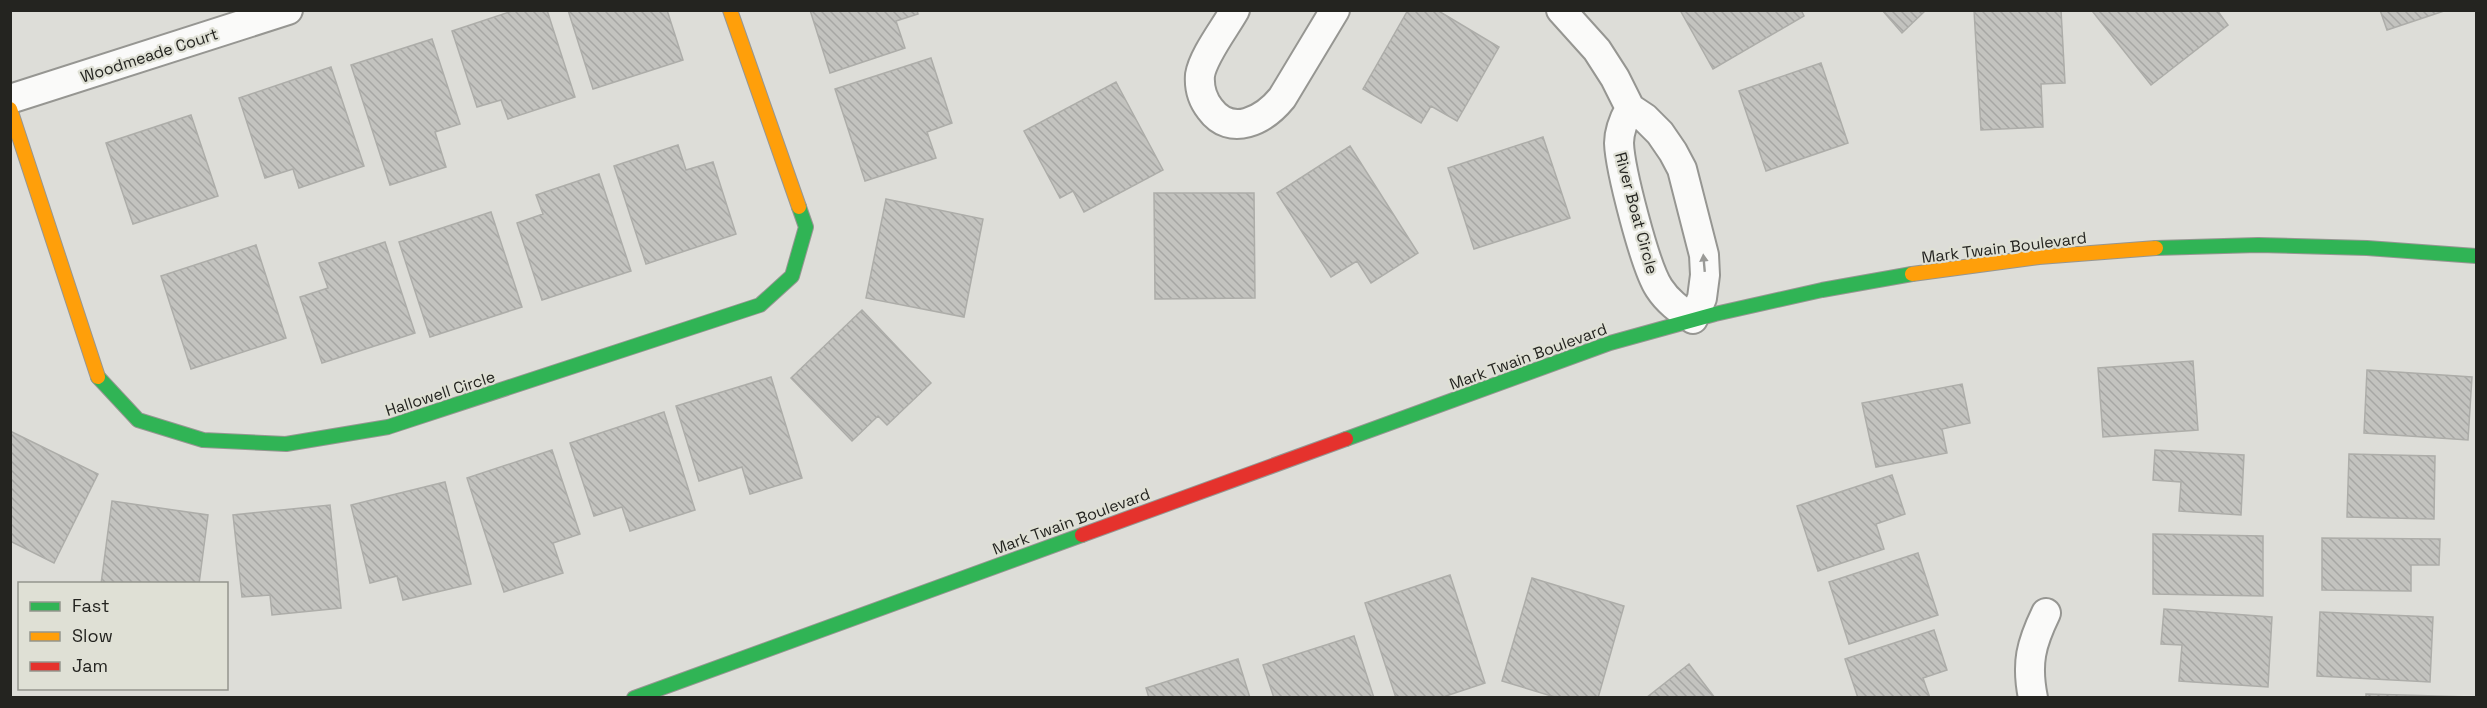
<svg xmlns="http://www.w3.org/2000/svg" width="2487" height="708" viewBox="0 0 2487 708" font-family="'Space Grotesk',sans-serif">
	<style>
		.building { fill: url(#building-back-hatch); stroke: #adada9; stroke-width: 1.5 }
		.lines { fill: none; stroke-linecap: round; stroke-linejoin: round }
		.street-casing { stroke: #969692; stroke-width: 32 }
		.fast-casing { stroke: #969692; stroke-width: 16 }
		.slow-casing { stroke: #969692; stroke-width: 16 }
		.jam-casing { stroke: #969692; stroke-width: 16 }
		.street { stroke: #fafaf9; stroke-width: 28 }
		.fast { stroke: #30b455; stroke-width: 14 }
		.slow { stroke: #ff9f0a; stroke-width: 14 }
		.jam { stroke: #e5322d; stroke-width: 14 }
		.oneway { fill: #9a9a97 }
		.labels { text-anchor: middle; stroke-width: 4.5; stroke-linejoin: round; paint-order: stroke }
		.street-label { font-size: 16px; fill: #242420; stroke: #dfe0d5 }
	</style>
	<defs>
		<pattern id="building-back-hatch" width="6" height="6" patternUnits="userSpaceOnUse" patternTransform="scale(1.5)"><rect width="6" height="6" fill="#c3c3bf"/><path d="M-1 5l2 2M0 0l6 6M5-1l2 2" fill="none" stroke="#a7a7a4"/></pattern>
	</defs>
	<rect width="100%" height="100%" fill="#ddddd8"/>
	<path class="building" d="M515 10H547L575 97 508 119 501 100 477 107 452 31Z
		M568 10H667L683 60 593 89Z
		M810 10H917L918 14 896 21 905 48 830 73Z
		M1408 10H1437L1499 47 1457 121 1431 106 1421 123 1363 89Z
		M1680 10H1801L1804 16 1713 69Z
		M1882 10H1926L1902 33Z
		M1974 10H2061L2065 83 2041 84 2043 127 1981 130Z
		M2095 10H2217L2228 25 2151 85 2093 12Z
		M2380 10H2447L2387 30Z
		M432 39 460 124 435 132 446 167 390 185 351 65Z
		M931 58 952 123 927 132 936 158 865 181 835 89Z
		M1821 63 1848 143 1766 171 1739 91Z
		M331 67 364 166 299 188 293 169 265 178 239 98Z
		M1116 82 1163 170 1084 212 1073 191 1060 198 1024 131Z
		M191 115 218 196 133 224 106 143Z
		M1543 137 1570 218 1474 249 1448 168Z
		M678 145 686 170 713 162 736 234 646 264 614 166Z
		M1350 146 1418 253 1371 283 1357 261 1331 277 1277 193Z
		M599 174 631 271 542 300 517 223 543 214 536 195Z
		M1154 193H1254L1255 298 1155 299Z
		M886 199 983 219 964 317 866 298Z
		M491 212 522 307 430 337 399 242Z
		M385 242 415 333 322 363 300 297 328 288 319 263Z
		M256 245 286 338 191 369 161 276Z
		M862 310 931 383 887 425 878 416 852 441 791 378Z
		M2193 361 2198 430 2103 437 2098 368Z
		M2367 370 2472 377 2468 440 2364 433Z
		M771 377 802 478 750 494 742 467 699 481 676 406Z
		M1962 384 1970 423 1942 429 1947 453 1876 467 1862 403Z
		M664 412 695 510 630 531 622 507 594 516 570 443Z
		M10 431 98 474 54 563 10 541Z
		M552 450 580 534 553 543 563 573 504 592 467 478Z
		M2155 450 2244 455 2241 515 2179 511 2181 482 2153 480Z
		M2349 454 2435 456 2434 519 2347 517Z
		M1892 475 1905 514 1876 524 1884 549 1818 571 1797 506Z
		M445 482 471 584 403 600 397 576 370 583 351 505Z
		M112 501 208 515 199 584H101Z
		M330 505 341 608 272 615 270 595 242 597 233 515Z
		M2153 534 2263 536V596L2153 594Z
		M2322 538 2440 539 2439 565H2411V591L2322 590Z
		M1918 553 1938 615 1849 644 1829 582Z
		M1450 575 1485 683 1440 698H1396L1365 603Z
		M1532 578 1624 606 1598 698H1558L1502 681Z
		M2164 609 2272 617 2268 687 2179 681 2182 645 2161 644Z
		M2320 612 2433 617 2430 682 2317 676Z
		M1934 630 1947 670 1923 678 1930 698H1858L1845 659Z
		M1354 636 1374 698H1274L1263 665Z
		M1238 659 1250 698H1149L1146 688Z
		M1689 664 1715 698H1646Z
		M2366 694 2472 697V698H2366Z"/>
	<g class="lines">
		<g class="street-casing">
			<path id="street" d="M1235 10C1225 28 1203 56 1200 75 1199 88 1202 99 1210 109 1231 138 1264 120 1282 98L1335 10
				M1561 10 1597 50 1615 78 1630 108 1645 118 1660 133 1673 152 1682 169 1704 255 1705 275 1702 298 1693 319C1680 310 1668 302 1659 288 1645 267 1620 169 1619 143 1619 130 1624 119 1630 108
				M10 99 288 10
				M2033 698C2026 663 2031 644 2046 613"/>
		</g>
		<g class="fast-casing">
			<path id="fast" d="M2156 248 2258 245 2367 248 2476 256
				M98 377 138 420 203 440 286 444 388 427 760 305 792 276 806 227 799 207
				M1346 439 1610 343 1715 314 1822 290 1912 274
				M634 698 1082 535"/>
		</g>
		<g class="slow-casing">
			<path id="slow" d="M730 10 799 207
				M10 109 98 377
				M1912 274 2039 257 2156 248"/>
		</g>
		<g class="jam-casing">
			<path id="jam" d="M1082 535 1346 439"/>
		</g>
		<use href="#street" class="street"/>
		<use href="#fast" class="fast"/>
		<use href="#slow" class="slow"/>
		<use href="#jam" class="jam"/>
	</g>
	<defs><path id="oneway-solid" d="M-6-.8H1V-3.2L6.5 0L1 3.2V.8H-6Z" transform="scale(1.5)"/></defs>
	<use class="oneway" href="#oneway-solid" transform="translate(1704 263) rotate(-95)"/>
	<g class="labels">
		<g class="street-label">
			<text transform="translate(149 55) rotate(-18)" y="6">Woodmeade Court</text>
			<text transform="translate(1637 213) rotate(75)" y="6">River Boat Circle</text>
			<text transform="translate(2004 247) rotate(-7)" y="6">Mark Twain Boulevard</text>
			<text transform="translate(1528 356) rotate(-20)" y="6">Mark Twain Boulevard</text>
			<text transform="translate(440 393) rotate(-18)" y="6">Hallowell Circle</text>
			<text transform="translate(1071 521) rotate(-20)" y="6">Mark Twain Boulevard</text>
		</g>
	</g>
	<rect width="2487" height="708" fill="none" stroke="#242420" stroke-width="24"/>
	<rect x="18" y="582" width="210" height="108" fill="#dfe0d5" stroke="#94958d" stroke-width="1.5"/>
	<rect x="30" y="602" width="30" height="9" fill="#30b455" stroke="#94958d" stroke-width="1.5"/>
	<text x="72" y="612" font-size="18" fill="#242420">Fast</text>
	<rect x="30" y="632" width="30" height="9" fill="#ff9f0a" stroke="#94958d" stroke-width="1.5"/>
	<text x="72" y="642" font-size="18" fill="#242420">Slow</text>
	<rect x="30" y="662" width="30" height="9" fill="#e5322d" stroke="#94958d" stroke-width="1.5"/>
	<text x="72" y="672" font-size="18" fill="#242420">Jam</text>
</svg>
